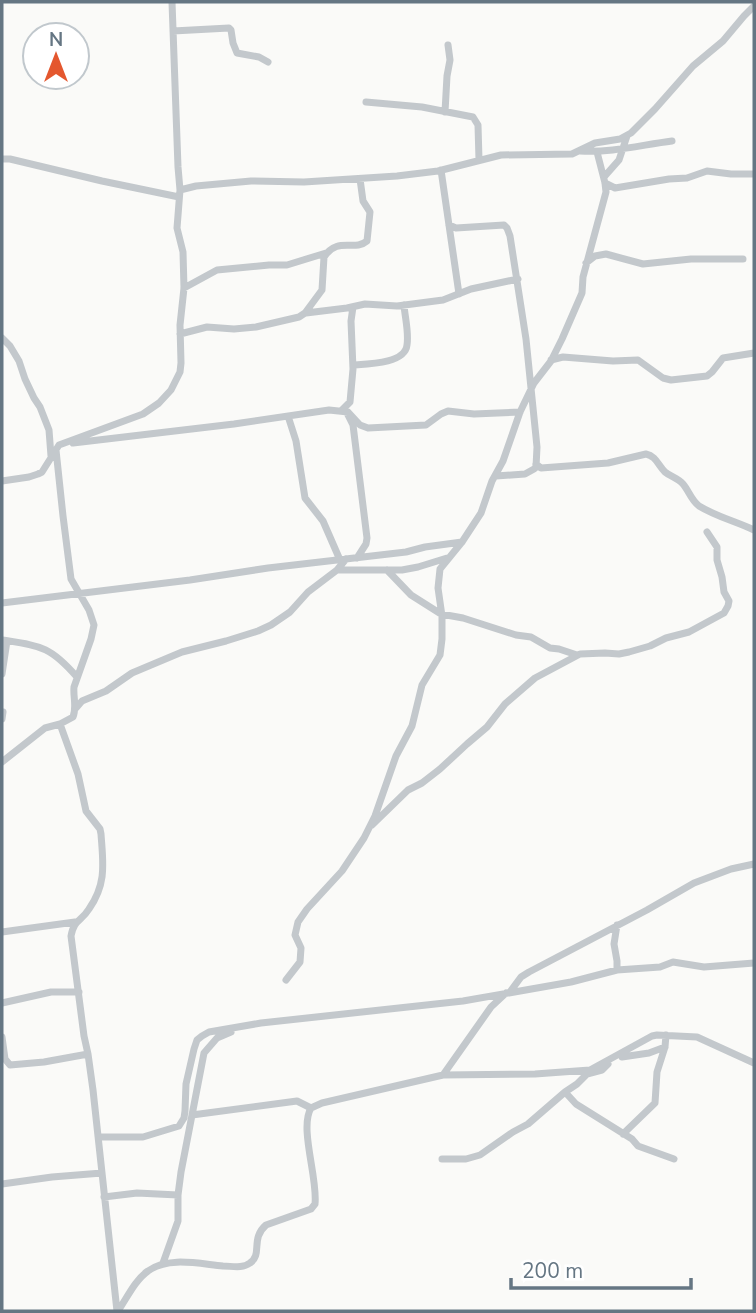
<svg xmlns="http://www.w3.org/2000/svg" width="756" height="1313" viewBox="0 0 756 1313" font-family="'Nunito Sans',sans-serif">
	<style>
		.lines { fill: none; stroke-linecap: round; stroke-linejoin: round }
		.minor { stroke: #c3c8cc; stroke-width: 7 }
	</style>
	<rect width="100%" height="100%" fill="#fafaf8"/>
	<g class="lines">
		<path class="minor" d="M173 31 229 28 231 30 233 43 237 53 259 57 268 62
			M366 102 422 107 473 117 478 125 479 160
			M445 112 447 76 450 60 448 45
			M580 151C611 153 641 145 672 141
			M2 159H10L102 181 179 197
			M441 170 459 294
			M604 177 619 160 627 136
			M605 183 615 188 669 179 687 178 707 171 731 174H754
			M180 190 196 186 251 181 304 182 397 176 438 171 501 155 572 154 595 143 620 139 631 133 655 109 693 66 723 41 744 16 754 6
			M449 225 456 228 504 225 507 228 510 236 526 339 537 447 536 467 534 469 525 474 496 476
			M586 263 595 256 606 254 643 264 691 259H743
			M184 288 217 270 269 265H287L326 253
			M306 313 347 308 365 304 397 306 443 300 471 289 518 279
			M180 334 207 327 234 329 256 327 299 317 305 313 322 290 324 257C338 236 354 252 367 241L370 212 363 201 360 179
			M2 338 10 346 19 361 25 379 34 398 40 407 49 430 51 456
			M551 360 563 357 613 361 638 360 663 378 671 380 707 376 712 372 723 358 754 353
			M353 365C367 364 405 364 407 345 409 332 405 318 404 305
			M342 410 350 402 353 369 351 321 353 307
			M347 413 353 425 367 538 366 544 357 558
			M288 416 296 441 305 498 323 521 340 560
			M73 443 234 424 329 410 348 412 360 425 368 428 426 425 441 414 448 411 474 414 520 412
			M536 464 541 468 608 463 646 454C656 456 658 465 665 472 671 477 678 478 683 484 689 491 691 500 699 506 715 516 737 522 754 530
			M2 481 29 477 38 474 42 472 59 445 143 414 159 403 171 390 180 372 181 363 180 325 184 288 183 252 177 228 180 190 178 167 172 2
			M337 570H402L418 567 447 558
			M387 570 411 595 441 614 463 618 516 635 531 637 550 648 559 649 577 655
			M2 603 190 580 268 568 406 552 425 547 462 542
			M2 640C41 646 50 646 77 677
			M2 674 7 641
			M76 708 82 701 106 691 132 673 182 652 226 641 258 631 271 625 290 612 308 592 337 570 346 559
			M2 719 3 712
			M60 724 78 774 86 811 100 829 101 834C103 863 107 883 89 909 81 922 74 919 71 936L84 1036 88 1054 93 1090 117 1311
			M2 762 45 728 60 724 73 717C77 707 73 697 74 687L91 639 94 625 89 610 71 579 63 516 56 450
			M372 825 408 790 422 783 440 769 467 744 487 727 505 704 535 678 580 654 605 653 619 654 629 652 650 646 666 638 689 632 724 613 728 606 729 601 724 592 722 577 717 560V547L707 532
			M2 932 75 922
			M617 970V961L614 944 617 925
			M286 980 300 962 301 948 295 935 298 922 307 909 342 871 364 838 375 816 396 756 412 726 422 685 440 655 442 639V616L438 588 440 569 462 542 481 513 492 481 503 461 520 412 534 383 551 361 562 339 582 293 583 277 606 192 605 183 597 152
			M510 992 521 977 529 972 647 910 694 883 731 869 754 864
			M2 1003 51 992H79
			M2 1037 5 1059 10 1065 44 1062 88 1054
			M622 1057 649 1053 665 1047
			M443 1075 535 1074 590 1070 652 1036 657 1035 697 1037 754 1063
			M565 1092 576 1104 632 1139 638 1146 674 1159
			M192 1115 297 1101 311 1108
			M623 1134 655 1103 657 1072 665 1047 666 1035
			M99 1137H143L179 1126 184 1118 185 1111 186 1084 194 1049 197 1040 202 1036 209 1032 261 1023 463 1001 571 982 617 970 660 967 673 962 704 967 754 963
			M442 1159H466L480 1155 513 1132 528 1124 565 1092 577 1084 587 1074 602 1070 608 1064
			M2 1184 52 1177 102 1173
			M104 1197 137 1193 178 1195
			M163 1263 178 1221V1195L181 1172 204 1053 217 1038 231 1032
			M118 1311C127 1298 135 1280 148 1271 168 1256 200 1264 223 1266 232 1266 242 1269 250 1263 263 1254 250 1239 266 1225L311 1209 315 1204C318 1178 299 1128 311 1108L322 1103 443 1075 491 1007 506 993"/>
	</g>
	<rect width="756" height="1313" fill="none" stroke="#657683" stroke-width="7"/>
	<g transform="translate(56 56)"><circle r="33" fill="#ffffff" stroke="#c1c8cd" stroke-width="2"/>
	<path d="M0-5L12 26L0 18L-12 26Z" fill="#e4572e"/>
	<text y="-10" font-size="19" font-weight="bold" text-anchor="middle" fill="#657683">N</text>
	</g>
	<path d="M511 1278v10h180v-10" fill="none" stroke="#657683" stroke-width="3.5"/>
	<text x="522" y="1278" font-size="21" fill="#657683" stroke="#ffffff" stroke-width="5" paint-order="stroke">200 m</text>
</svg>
